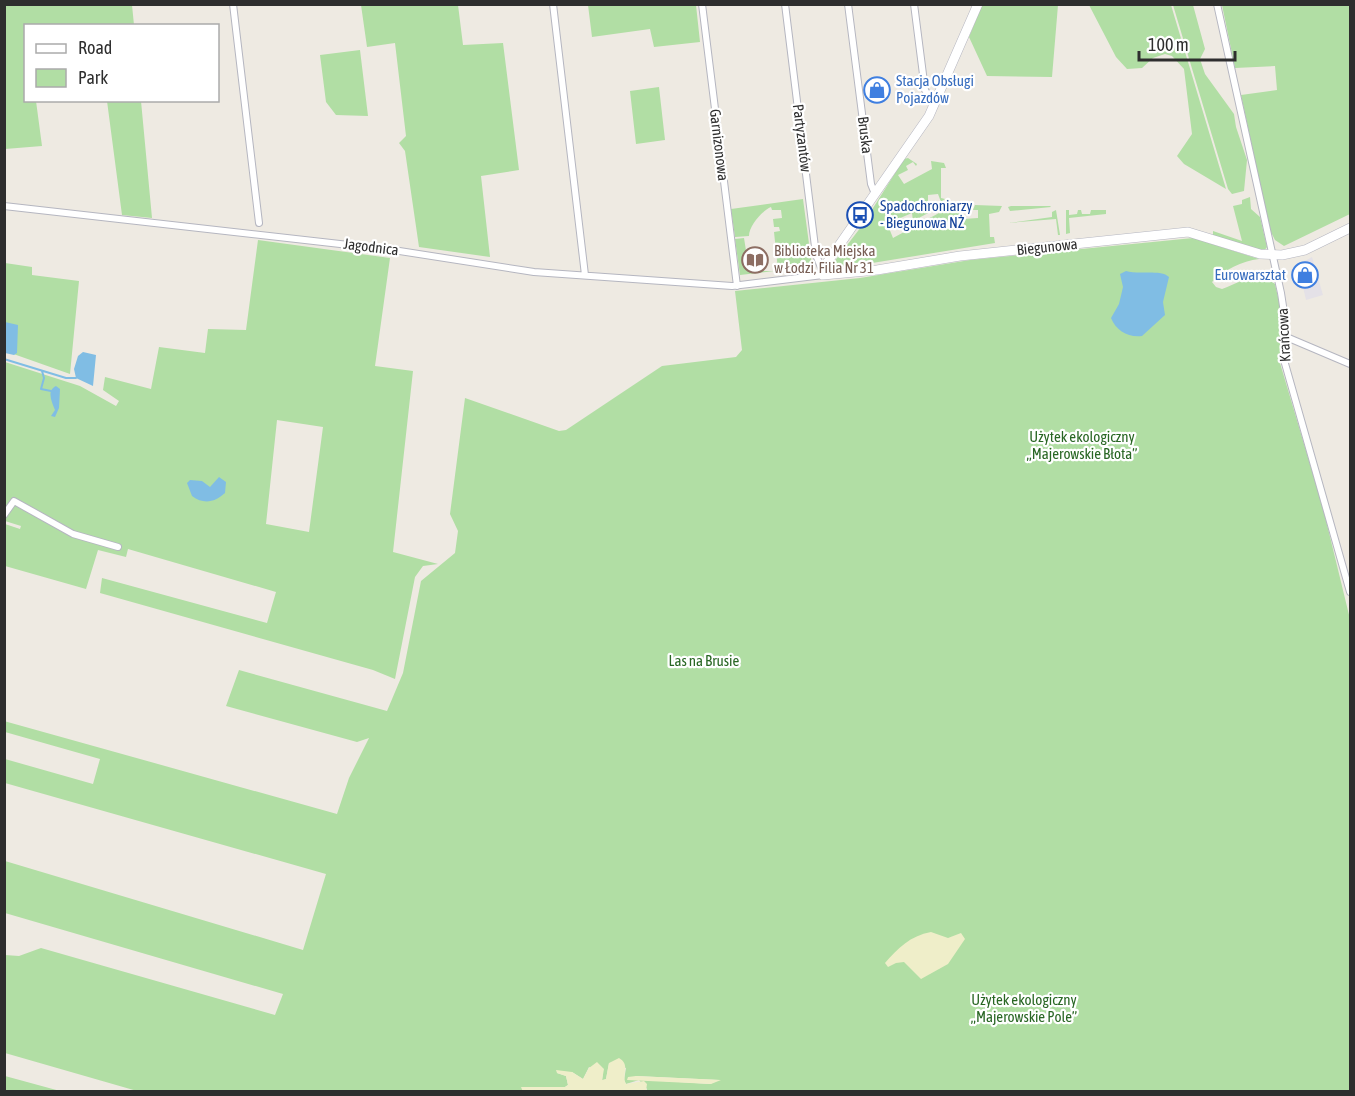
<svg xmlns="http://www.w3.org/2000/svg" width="1355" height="1096" viewBox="0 0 1355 1096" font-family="'Asap Condensed',sans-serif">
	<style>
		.industrial { fill: #e4e1e7 }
		.green { fill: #b1dea4; fill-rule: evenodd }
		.sand { fill: #efeec9 }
		.water { fill: #80bde4 }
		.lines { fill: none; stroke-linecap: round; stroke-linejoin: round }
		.stream { stroke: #80bde4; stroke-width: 2 }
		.street-casing { stroke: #b5b6c0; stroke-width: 8 }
		.secondary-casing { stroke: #b5b6c0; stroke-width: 10 }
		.street { stroke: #fff; stroke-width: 6 }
		.secondary { stroke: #fff; stroke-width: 9 }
		.labels { text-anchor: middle; stroke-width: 4.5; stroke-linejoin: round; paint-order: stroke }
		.shop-label { font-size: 15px; fill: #366cbe; stroke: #fff; text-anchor: start }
		.street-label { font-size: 15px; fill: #2e2e2e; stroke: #fff }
		.transit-label { font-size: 15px; fill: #164399; stroke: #fff; text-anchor: start }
		.education-label { font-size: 15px; fill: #785e54; stroke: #fff; text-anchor: start }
		.park-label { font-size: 15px; fill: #286623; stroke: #fff }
	</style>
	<rect width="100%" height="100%" fill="#eeeae2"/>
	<path class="industrial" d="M1312 257 1323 295 1306 300 1298 265Z"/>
	<path class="green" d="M5 4 132 5 134 25 26 26V100L36 101 42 146 5 149Z
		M387 4 458 5 463 45 503 43 519 170 481 176 490 257 419 247 405 151 399 143 406 136 395 43 367 47 361 5Z
		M588 5H696L700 42 654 47 650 29 592 37Z
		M982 5H1058L1052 77 987 76 969 37Z
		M1089 5H1171L1226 189 1184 164 1177 156 1192 134 1184 69 1172 56 1165 54 1153 58 1142 68 1127 69 1116 57Z
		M1173 5H1193L1205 49 1200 59 1205 74 1234 114 1236 127 1247 160 1244 191 1232 194 1228 189Z
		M1222 5H1350V214L1284 246 1275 240 1270 230 1241 95 1277 90 1275 66 1235 68Z
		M360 50 368 116 336 115 326 102 320 55Z
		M659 87 665 140 636 144 630 91Z
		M107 101H141L152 218 122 215Z
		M908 158 917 164 916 166 913 162 906 166 908 170 898 175 904 184 932 169 931 161 944 163 946 168H941V198L945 199 941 202 938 194 928 195V209L932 211 913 221 912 213 898 219V225L909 219 911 222 898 228 896 224 889 228 893 238 939 213 941 209 944 212 963 213V219L978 218V210H973L975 205 1002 206 999 212 989 214 990 237H994L995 243 860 265 836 266 834 262 861 227 904 159Z
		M1250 197 1251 209 1260 217 1267 247 1264 251 1213 236V231L1242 241 1233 206 1242 204V200Z
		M803 199 812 266 778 270 774 232 780 231 779 227H774L773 219 782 218 781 210H772L771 207C762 211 749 226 749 236L735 237 731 209Z
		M1011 206H1050L1051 207 1010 211 1008 207Z
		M1056 210 1060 235H1058L1056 219 1008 223 1052 217V212Z
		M1066 210H1069V215L1077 214 1078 210H1081L1082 214H1090L1091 210H1106V214L1069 218 1070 233 1066 234Z
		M744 238 748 263 754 264 756 271H774L740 275 735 239Z
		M1193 238 1259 259C1242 261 1224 270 1212 282L1216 287 1222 289C1241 282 1257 270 1275 284L1281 310 1280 363 1323 508 1350 619V1091L646 1092 647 1089 639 1080 626 1084 624 1080 626 1068 609 1063 606 1079 602 1081 603 1073 589 1067 583 1079 572 1072 557 1073 566 1076 568 1085 565 1087H522L523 1091H137L5 1053V955L19 956 41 948 275 1015 283 994 5 913V861L303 950 326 874 5 783V759L93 784 100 759 5 732 4 721 337 814 349 778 369 738 357 742 226 706 239 670 387 711 403 673 421 581 455 553 458 531 450 514 465 398 559 431 566 430 662 366 736 357 742 350 735 291 860 278 970 260ZM636 1076 719 1080 710 1084 632 1079Z
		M258 240 390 258 375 366 413 371 393 552 438 564 423 566 415 577 395 679 373 670 100 593 102 578 267 623 276 592 128 549 126 557 98 550 86 589 5 566V524L20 529 21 526 5 521V362L80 386 116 406 119 401 103 390 105 377 151 389 159 347 205 353 208 329 246 330ZM277 420 323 427 309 532 266 524Z
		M5 263 32 267V275L79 281 70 374 5 351Z
		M4 1076H5L60 1091H5Z"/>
	<path class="sand" d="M931 932 948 938 961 933 965 939 948 964 921 979 904 962 896 963 888 967 885 963C898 948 910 936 931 932Z
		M619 1058C631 1065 621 1074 626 1084L644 1081 647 1084 646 1091 523 1092 521 1087H565L568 1085 566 1076 557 1073 556 1070 572 1072 583 1079 589 1068 597 1062 604 1069 602 1080 606 1079 609 1063Z
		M636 1076 721 1080 711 1084 627 1080 628 1077Z"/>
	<path class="water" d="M1126 271C1138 275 1161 269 1169 277L1163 302 1165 315 1142 336C1129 338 1116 331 1111 318L1119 304 1123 287 1120 274Z
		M5 322 18 325 17 353 14 355 5 353Z
		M83 352 96 355 93 386 76 378 74 369 78 356Z
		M56 386 60 389 59 408 55 417 51 416 55 410C52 402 46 391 56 386Z
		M219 477 226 482 225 493C215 502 204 505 192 496L187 483 190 480 202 481 210 487Z"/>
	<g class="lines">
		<path class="stream" d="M4 359 66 378H76
			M42 371 44 378 41 389 51 391"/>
		<g class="street-casing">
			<path id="street" d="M233 4 259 223
				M553 4 585 275
				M702 4 737 286
				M785 4 816 255 822 270
				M848 4 871 184 875 194
				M914 4 925 90 934 104
				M1217 4 1281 293 1285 319 1284 360 1350 592
				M4 206 393 250 534 272 732 286 823 275
				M1284 336 1350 364
				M4 515 14 501 73 534 118 547"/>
		</g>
		<g class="secondary-casing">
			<path id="secondary" d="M978 4 929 116 822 270 823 275 877 270 960 256 1188 232 1260 254 1282 255 1305 250 1350 228"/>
		</g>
		<use href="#street" class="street"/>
		<use href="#secondary" class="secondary"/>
	</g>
	<defs>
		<g id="shop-ring" transform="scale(1.35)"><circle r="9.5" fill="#fff" stroke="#3f7fe0" stroke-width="1.5"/><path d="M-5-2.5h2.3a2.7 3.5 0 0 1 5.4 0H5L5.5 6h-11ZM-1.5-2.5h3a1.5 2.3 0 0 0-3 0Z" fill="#3f7fe0"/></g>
		<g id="bus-ring" transform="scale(1.35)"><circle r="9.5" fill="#fff" stroke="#1a4fb4" stroke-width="1.5"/><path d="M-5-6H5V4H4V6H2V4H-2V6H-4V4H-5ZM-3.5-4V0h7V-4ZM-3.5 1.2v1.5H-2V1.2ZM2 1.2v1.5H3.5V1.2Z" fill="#1a4fb4"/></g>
		<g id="library-ring" transform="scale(1.35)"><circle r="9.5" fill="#fff" stroke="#8d6e63" stroke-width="1.5"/><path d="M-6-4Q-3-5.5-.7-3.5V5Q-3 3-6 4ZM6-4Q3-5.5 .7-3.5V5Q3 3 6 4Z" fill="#8d6e63"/></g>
	</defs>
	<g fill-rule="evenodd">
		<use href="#shop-ring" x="877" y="90"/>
		<use href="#bus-ring" x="860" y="215"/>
		<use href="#library-ring" x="755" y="260"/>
		<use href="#shop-ring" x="1305" y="275"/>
	</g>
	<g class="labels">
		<g class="shop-label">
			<text x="896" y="86">Stacja Obsługi<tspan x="896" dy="17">Pojazdów</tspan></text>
			<text x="1286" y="280" text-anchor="end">Eurowarsztat</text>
		</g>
		<g class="street-label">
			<text transform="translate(865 135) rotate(83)" y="5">Bruska</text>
			<text transform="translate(802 138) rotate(83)" y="5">Partyzantów</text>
			<text transform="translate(719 145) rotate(83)" y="5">Garnizonowa</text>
			<text transform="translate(371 247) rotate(7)" y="5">Jagodnica</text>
			<text transform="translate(1047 247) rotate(-6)" y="5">Biegunowa</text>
			<text transform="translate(1284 335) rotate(-93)" y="5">Krańcowa</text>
		</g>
		<g class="transit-label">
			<text x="880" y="211">Spadochroniarzy<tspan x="880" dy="17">- Biegunowa NŻ</tspan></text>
		</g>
		<g class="education-label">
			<text x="774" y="256">Biblioteka Miejska<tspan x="774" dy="17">w Łodzi, Filia Nr 31</tspan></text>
		</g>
		<g class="park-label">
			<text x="1082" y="442">Użytek ekologiczny<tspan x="1082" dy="17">„Majerowskie Błota”</tspan></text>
			<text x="704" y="666">Las na Brusie</text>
			<text x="1024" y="1005">Użytek ekologiczny<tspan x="1024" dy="17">„Majerowskie Pole”</tspan></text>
		</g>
	</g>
	<rect width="1355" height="1096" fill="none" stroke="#2e2e2e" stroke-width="12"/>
	<rect x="24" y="24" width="195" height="78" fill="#ffffff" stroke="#ababab" stroke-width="1.5"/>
	<rect x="36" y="44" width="30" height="9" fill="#ffffff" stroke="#ababab" stroke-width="1.5"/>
	<text x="78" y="54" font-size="18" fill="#2e2e2e">Road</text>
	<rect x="36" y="69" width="30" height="18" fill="#b1dea4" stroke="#ababab" stroke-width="1.5"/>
	<text x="78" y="84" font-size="18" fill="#2e2e2e">Park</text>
	<path d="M1139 51v9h96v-9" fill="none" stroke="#2e2e2e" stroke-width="3"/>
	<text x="1148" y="51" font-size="18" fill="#2e2e2e" stroke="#ffffff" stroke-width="4.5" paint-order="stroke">100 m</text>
</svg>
